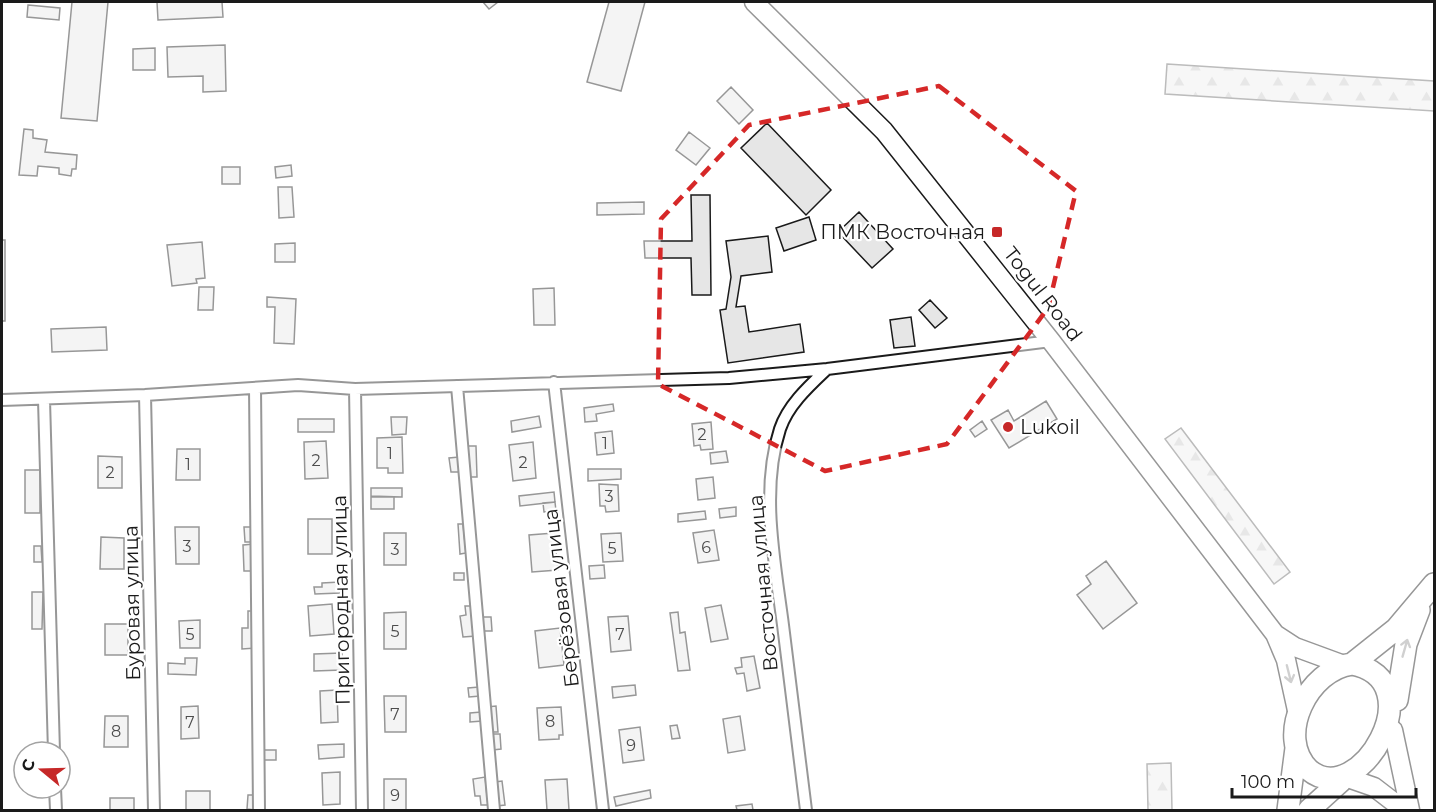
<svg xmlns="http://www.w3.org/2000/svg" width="1436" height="812" viewBox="0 0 1436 812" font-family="Montserrat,sans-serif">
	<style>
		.forest { fill: url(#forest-firs); stroke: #6a6a6a; stroke-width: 1.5 }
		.building { fill: #e6e6e6; stroke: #1a1a1a; stroke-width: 1.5 }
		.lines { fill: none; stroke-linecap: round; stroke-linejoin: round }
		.street-casing { stroke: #1a1a1a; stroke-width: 14 }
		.primary-casing { stroke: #1a1a1a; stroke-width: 21 }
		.highway-casing { stroke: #1a1a1a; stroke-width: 24 }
		.street { stroke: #fff; stroke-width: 10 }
		.primary { stroke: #fff; stroke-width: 18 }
		.highway { stroke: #fff; stroke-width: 21 }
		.oneway { stroke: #989898 }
		.marked { fill: none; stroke: #d62828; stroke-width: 4.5; stroke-dasharray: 12 8; stroke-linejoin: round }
		.poi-dot { fill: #c62828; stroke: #fff; stroke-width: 2 }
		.labels { text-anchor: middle; stroke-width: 4.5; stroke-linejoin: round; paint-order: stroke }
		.number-label { font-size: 16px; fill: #4d4d4d }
		.poi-label { font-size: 20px; fill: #1a1a1a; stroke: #fff; text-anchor: end }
		.street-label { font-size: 20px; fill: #1a1a1a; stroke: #fff }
	</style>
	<defs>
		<pattern id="forest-firs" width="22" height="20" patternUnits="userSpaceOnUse" patternTransform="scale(1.5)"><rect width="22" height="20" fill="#ededed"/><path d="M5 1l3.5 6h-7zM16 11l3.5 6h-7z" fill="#cbcbcb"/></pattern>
	</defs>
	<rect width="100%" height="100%" fill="#fff"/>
	<path class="forest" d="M1167 64 1434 81V111L1165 94Z
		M1181 428 1290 572 1274 584 1165 439Z
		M1171 763 1172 810H1148L1147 764Z"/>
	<path class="building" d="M72 2H108L97 121 61 118Z
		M157 2H222L223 17 158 20Z
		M483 2H498L489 9Z
		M609 2H645L621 91 587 82Z
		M28 5 60 8 59 20 27 17Z
		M225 45 226 91 203 92V76L168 77 167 47Z
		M155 48V70H133V49Z
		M731 87 753 110 739 124 717 101Z
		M767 123 831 190 806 215 741 148Z
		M24 129 33 130V138L47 140 45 152 77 155 76 169H72L71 176 59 174V168L38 166 37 176 19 175Z
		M689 132 710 148 696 165 676 150Z
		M291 165 292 176 276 178 275 167Z
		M222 167H240V184H222Z
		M278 187H292L294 217 279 218Z
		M691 195H710L711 295H692L691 258H645L644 241H692Z
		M644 202V214L597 215V203Z
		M859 212 893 249 872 268 838 232Z
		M809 217 816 240 784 251 776 228Z
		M768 236 772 272 741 276 736 307 745 306 749 332 800 324 804 352 728 363 720 310 726 309 731 277 726 241Z
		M2 240H5V321H2Z
		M202 242 205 278 196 279 197 283 172 286 167 245Z
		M295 243V262H275V244Z
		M199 287H214L213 310H198Z
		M554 288 555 325H534L533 289Z
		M267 297 296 299 294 344 274 343 275 307H267Z
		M930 300 947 318 935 328 919 310Z
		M911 317 915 346 894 348 890 320Z
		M106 327 107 350 52 352 51 329Z
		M1046 401 1057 419 1009 448 991 420 1008 410 1014 421Z
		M613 404 614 411 596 414 597 421 585 422 584 408Z
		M539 416 541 427 512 432 511 421Z
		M391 417H407L406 434 392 435Z
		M298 419H334V432H298Z
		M982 421 987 429 975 437 970 430Z
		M711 422 713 449 701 450 700 445 694 446 692 424Z
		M612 431 614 453 597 455 595 433Z
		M402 437 403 473H388V468H377V438Z
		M326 441 328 478 305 479 304 442Z
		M533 442 536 478 513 481 509 445Z
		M468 446H476L477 477H469Z
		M177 449H200V480H176Z
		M726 451 728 462 711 464 710 453Z
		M98 456 122 457V488H98Z
		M459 457 460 472H451L449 458Z
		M588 469H621V479L588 481Z
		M25 470H40V513H25Z
		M713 477 715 498 698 500 696 479Z
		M599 484 618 485 619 511 606 512 605 506H600Z
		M371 488H402V497L371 496Z
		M554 492 555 502 520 506 519 496Z
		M371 497H394V509H371Z
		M555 502 556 511 544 512 543 503Z
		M736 507V516L720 518 719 509Z
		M705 511 706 519 678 522V514Z
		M308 519H332V554H308Z
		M458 524H463L466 553 460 554Z
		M175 527H199V564H176Z
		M244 527H253V542H245Z
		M714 530 719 560 698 563 693 533Z
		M384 533H406V565H384Z
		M554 533 558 570 532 572 529 535Z
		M621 533 623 561 603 562 601 534Z
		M101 537 124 538V569H100Z
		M254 544 255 571H244L243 545Z
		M34 546H41L42 562H34Z
		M1106 561 1137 603 1103 629 1077 595 1091 584 1086 576Z
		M604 565 605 578 590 579 589 566Z
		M454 573H464V580H454Z
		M340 582V593L315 594 314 587H322V583Z
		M32 592H43L42 629H32Z
		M332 604 334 634 310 636 308 606Z
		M721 605 728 639 711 642 705 608Z
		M465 606H474L476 636 463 637 460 616 466 615Z
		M248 611H255L256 648 242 649V628H248Z
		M406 612V649H384V613Z
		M678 612 680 633 685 632 690 670 678 671 670 613Z
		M628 616 631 650 611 652 608 617Z
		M481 617H491L492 631H481Z
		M200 620V648H180L179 621Z
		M105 624H128V655H105Z
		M560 628 564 665 539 668 535 631Z
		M342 653V670L314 671V654Z
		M754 656 760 688 747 691 744 673 737 674 735 668 742 667 741 658Z
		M185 658H197L196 675 168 674V663L185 664Z
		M635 685 636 695 613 698 612 687Z
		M479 687 480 696 469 697 468 688Z
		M337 690 338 722 321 723 320 691Z
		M384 696H406V732H385Z
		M198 706 199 738 181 739V707Z
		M496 706 498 732H490L487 707Z
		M561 707 563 735H559V739L539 740 537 708Z
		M481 712 482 721 470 722V713Z
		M105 716H128V747H104Z
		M740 716 745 750 728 753 723 719Z
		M677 725 680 738 672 739 670 726Z
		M640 727 644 760 623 763 619 730Z
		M492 734H500L501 749 493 750Z
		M344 744V757L319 759 318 745Z
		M264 750H276V760H264Z
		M340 772V804L323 805 322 773Z
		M485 777 488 805H481L480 796H475L473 779Z
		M384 779H406V810H384Z
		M567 779 569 810H547L545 780Z
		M502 781 505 805 497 806 495 782Z
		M650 790 651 798 616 806 614 797Z
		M186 791H210V810H186Z
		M248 795H256L255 810 247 809Z
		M110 798H134V810H110Z
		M752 804 753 810H737L736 806Z"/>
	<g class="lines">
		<g class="street-casing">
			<path id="street" d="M554 382 603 810
				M457 386 494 810
				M255 388 259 810
				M355 389 362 810
				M145 395 154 810
				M2 400 145 395 298 385 355 389 729 378 827 369 1051 341
				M44 400 54 752
				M55 788 56 810
				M806 810C798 749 791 687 783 625 775 563 760 490 780 429 788 405 809 386 827 369"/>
		</g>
		<g class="primary-casing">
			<path id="primary" d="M754 2 884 131 1051 341 1275 634 1286 660 1298 715
				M1275 634 1295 647 1344 665
				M1393 730 1410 810
				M1348 778 1374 787 1404 810"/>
		</g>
		<g class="highway-casing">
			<path id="highway" d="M1352 664C1436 680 1359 812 1309 770 1274 736 1309 669 1352 664Z
				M1352 664 1396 629 1434 584
				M1397 700 1406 644 1419 610
				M1288 810 1296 748
				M1309 810 1341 781"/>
		</g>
		<use href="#street" class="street"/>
		<use href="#primary" class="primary"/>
		<use href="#highway" class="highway"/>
	</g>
	<defs><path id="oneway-shaft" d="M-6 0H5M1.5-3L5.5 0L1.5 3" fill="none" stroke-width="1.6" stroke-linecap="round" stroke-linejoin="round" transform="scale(1.5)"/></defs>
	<g class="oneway">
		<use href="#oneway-shaft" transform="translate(1405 648) rotate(-74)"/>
		<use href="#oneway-shaft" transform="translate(1289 674) rotate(76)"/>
	</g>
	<path d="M0 0H1436V812H0ZM939 86 1076 191 1048 308 947 444 825 471 658 384 661 219 749 125Z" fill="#fff" fill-opacity=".55" fill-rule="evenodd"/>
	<path class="marked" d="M939 86 1076 191 1048 308 947 444 825 471 658 384 661 219 749 125Z"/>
	<g class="poi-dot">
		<rect x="991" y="226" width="12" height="12" rx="3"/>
		<circle cx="1008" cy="427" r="6"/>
	</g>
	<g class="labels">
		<g class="number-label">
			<text x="702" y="440">2</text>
			<text x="605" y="449">1</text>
			<text x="390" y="459">1</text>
			<text x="316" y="466">2</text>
			<text x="523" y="468">2</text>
			<text x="188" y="470">1</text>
			<text x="110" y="478">2</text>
			<text x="609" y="502">3</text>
			<text x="187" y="552">3</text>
			<text x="706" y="553">6</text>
			<text x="612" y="554">5</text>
			<text x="395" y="555">3</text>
			<text x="395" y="637">5</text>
			<text x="190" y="640">5</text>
			<text x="620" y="640">7</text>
			<text x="395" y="720">7</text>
			<text x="550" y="727">8</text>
			<text x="190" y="728">7</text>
			<text x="116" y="737">8</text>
			<text x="631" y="751">9</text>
			<text x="395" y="801">9</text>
		</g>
		<g class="poi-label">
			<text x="985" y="239">ПМК Восточная</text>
			<text x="1020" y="434" text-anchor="start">Lukoil</text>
		</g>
		<g class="street-label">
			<text transform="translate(1043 294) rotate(52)" y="7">Togul Road</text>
			<text transform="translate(763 583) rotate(-95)" y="7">Восточная улица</text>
			<text transform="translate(561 598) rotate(-97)" y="7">Берёзовая улица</text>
			<text transform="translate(341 600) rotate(-91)" y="7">Пригородная улица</text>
			<text transform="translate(132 603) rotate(-91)" y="7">Буровая улица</text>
		</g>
	</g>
	<rect width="1436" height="812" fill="none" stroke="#1a1a1a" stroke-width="6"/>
	<g transform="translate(42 770) rotate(289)"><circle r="28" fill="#ffffff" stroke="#a3a3a3" stroke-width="1.5"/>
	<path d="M0-4.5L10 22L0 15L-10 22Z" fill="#c62828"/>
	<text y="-9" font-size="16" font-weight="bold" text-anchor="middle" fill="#1a1a1a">С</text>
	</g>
	<path d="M1232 788v9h184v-9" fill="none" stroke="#1a1a1a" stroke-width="3"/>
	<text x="1241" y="788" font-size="18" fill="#1a1a1a" stroke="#ffffff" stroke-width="4.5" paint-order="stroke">100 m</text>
</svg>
